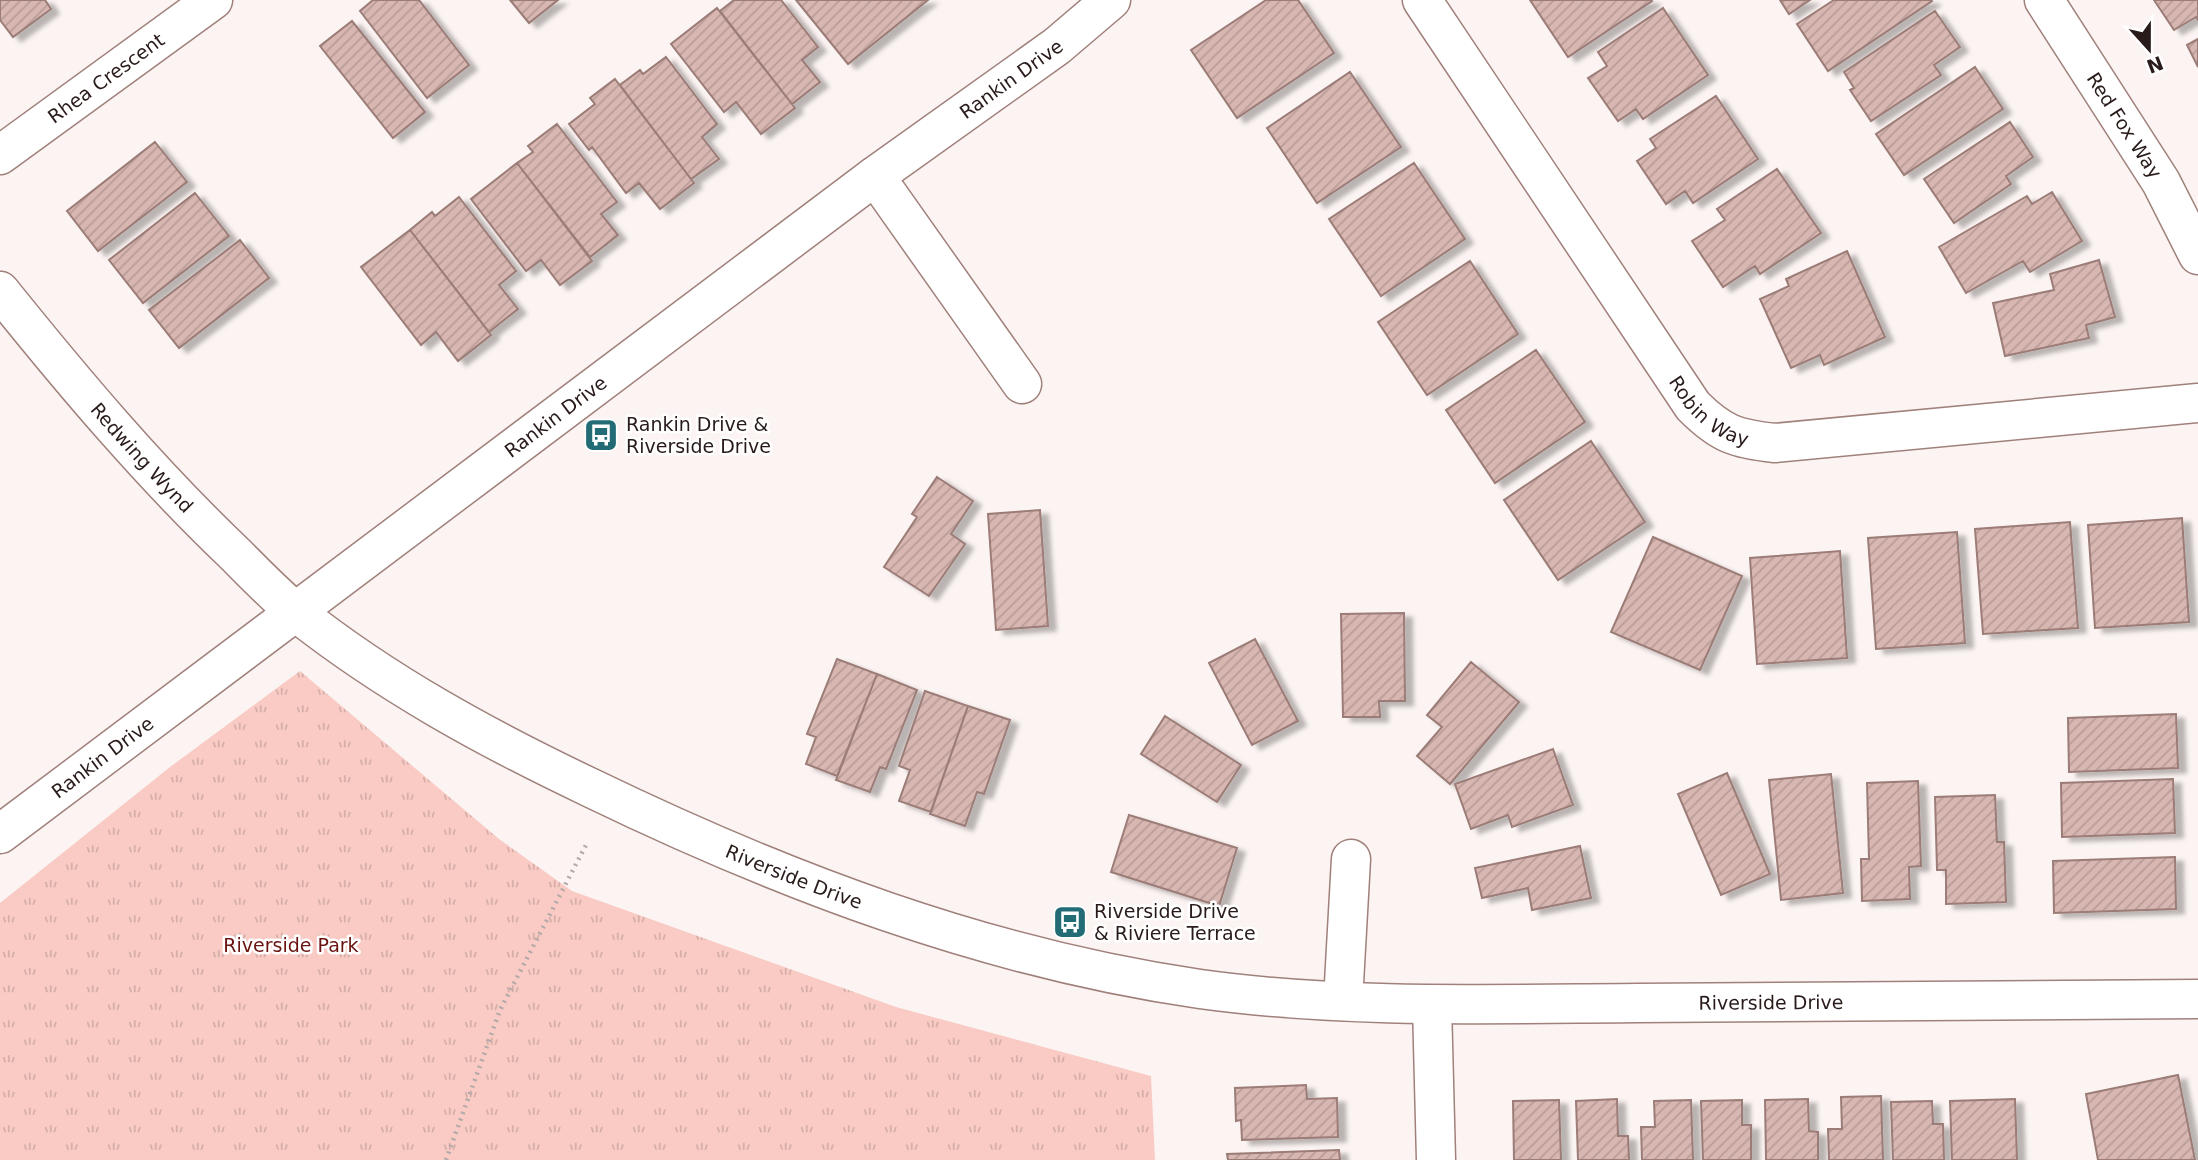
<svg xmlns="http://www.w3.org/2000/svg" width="2198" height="1160" viewBox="0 0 2198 1160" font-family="'DejaVu Sans',sans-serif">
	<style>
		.grass { fill: url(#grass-tufts) }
		.building { fill: url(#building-hatch); stroke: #9b7c77; stroke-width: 2; filter: url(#shadow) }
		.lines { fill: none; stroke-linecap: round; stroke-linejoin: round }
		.minor-casing { stroke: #a0807b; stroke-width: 41 }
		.path { stroke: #b2a9a8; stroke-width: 4.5; stroke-dasharray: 2 5; stroke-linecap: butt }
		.minor { stroke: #fff; stroke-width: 38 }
		.labels { text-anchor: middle; stroke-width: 5; stroke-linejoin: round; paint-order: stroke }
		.street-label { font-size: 19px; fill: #281b1a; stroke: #fff }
		.poi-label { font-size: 19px; fill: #281b1a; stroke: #fff; text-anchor: start }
		.park-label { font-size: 19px; fill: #6a1310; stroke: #fff }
	</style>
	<defs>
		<pattern id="grass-tufts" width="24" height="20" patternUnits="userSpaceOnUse" patternTransform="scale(1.75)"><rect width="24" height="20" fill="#f9cbc4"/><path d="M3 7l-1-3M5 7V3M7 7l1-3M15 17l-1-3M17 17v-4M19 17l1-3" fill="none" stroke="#d5aea8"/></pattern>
		<pattern id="building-hatch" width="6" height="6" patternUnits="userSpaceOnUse" patternTransform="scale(1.75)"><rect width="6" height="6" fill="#d8b6b1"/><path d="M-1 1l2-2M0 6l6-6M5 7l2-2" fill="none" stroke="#b99c98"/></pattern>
		<filter id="shadow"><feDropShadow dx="8" dy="4.5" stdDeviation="2" flood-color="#0004"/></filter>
	</defs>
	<rect width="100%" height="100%" fill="#fcf4f3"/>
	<path class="grass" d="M300 671 499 839 572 891 896 1007 1151 1076 1155 1160H0V903L170 767Z"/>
	<path class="building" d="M0 0H45L51 9 13 37 0 20Z
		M373 0H419L469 65 427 98 360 11Z
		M510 0H558L529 23Z
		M734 0H781L818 47 802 60 820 82 792 104 720 11Z
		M796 0H928L848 64Z
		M1266 0H1298L1334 53 1237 118 1191 50Z
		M1530 0H1651L1652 1 1568 57Z
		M1780 0H1810L1789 14Z
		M1834 0H1931L1932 1 1828 71 1797 24Z
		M2154 0H2198V20L2196 17 2174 30Z
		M717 8 795 108 761 134 736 102 724 112 671 44Z
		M1663 8 1708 75 1643 119 1636 109 1618 121 1588 78 1607 66 1598 52Z
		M1935 11 1960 47 1934 65 1941 75 1871 121 1850 90 1854 88 1844 72Z
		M352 21 425 112 393 138 320 46Z
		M2198 39V67L2187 45Z
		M666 57 717 124 702 137 719 159 691 179 620 85 640 70 643 74Z
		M1975 67 2003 109 1904 175 1876 134Z
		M1350 72 1401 147 1317 203 1267 128Z
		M615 79 694 183 660 209 639 183 626 193 592 147 589 150 569 124 595 104 590 98Z
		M1716 96 1758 159 1693 203 1685 191 1666 204 1637 161 1656 148 1650 139Z
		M2010 122 2033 157 2006 176 2011 184 1954 223 1924 179Z
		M557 124 617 202 601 214 618 235 590 257 517 163 533 152 528 146Z
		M155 142 187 182 98 251 67 211Z
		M517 163 592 261 560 285 541 260 526 271 471 199Z
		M1414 163 1465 239 1381 296 1329 219Z
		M1777 169 1821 233 1760 274 1755 266 1723 287 1692 241 1725 220 1717 209Z
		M2052 192 2082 241 2030 272 2023 261 1966 293 1939 247 2027 196 2032 204Z
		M195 193 229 236 143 303 109 260Z
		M459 197 516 271 499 285 518 309 489 332 410 230 432 212 435 216Z
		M410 230 491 335 458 361 436 332 421 345 361 267Z
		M240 240 269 278 179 348 149 310Z
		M1847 251 1885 337 1824 365 1820 355 1791 368 1760 299 1789 286 1786 279Z
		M2099 260 2115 317 2086 325 2089 338 2005 356 1993 303 2054 290 2050 274Z
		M1470 261 1518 334 1427 395 1378 322Z
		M1536 350 1585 422 1495 483 1446 410Z
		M1591 441 1645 522 1558 580 1504 500Z
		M937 477 973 501 951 534 965 544 929 596 884 567 917 517 912 514Z
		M1040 510 1048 626 996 630 988 514Z
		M2182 518 2189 622 2095 628 2088 525Z
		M2070 522 2078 628 1983 634 1975 529Z
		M1957 532 1965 643 1876 649 1868 538Z
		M1653 537 1742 576 1700 670 1611 632Z
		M1840 551 1847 658 1757 664 1750 558Z
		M1404 613 1405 701H1379L1380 717H1343L1341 614Z
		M1255 639 1298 721 1252 745 1209 663Z
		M837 659 877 674 837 776 806 764 816 737 807 734Z
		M1471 662 1519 702 1450 784 1417 756 1442 727 1427 715Z
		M877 674 917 690 886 769 880 767 870 792 836 780Z
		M925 691 968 706 931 812 899 801 910 770 899 766Z
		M968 706 1010 720 984 794 977 792 965 826 930 814Z
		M2176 714 2178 768 2069 772 2068 718Z
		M1165 716 1241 765 1217 802 1141 754Z
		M1553 749 1573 805 1512 827 1508 815 1471 829 1455 784Z
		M1727 773 1770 874 1721 895 1678 794Z
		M1831 774 1843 893 1781 900 1769 780Z
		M2173 779 2175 833 2062 837 2061 783Z
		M1918 781 1921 866 1909 867 1910 899 1862 901 1861 859H1869L1867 783Z
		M1995 795 1997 842H2004L2006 902 1946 904V870H1937L1935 797Z
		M1129 815 1237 848 1219 906 1111 872Z
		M1580 846 1591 898 1532 910 1528 888 1482 898 1475 868Z
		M2175 857 2176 909 2054 913 2053 861Z
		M2178 1075 2195 1160H2098L2086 1094Z
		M1306 1085 1307 1099 1337 1098 1338 1137 1242 1140 1241 1120 1236 1121 1235 1088Z
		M1881 1096 1883 1160H1829L1828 1129H1842L1841 1097Z
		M1617 1099 1618 1136H1628L1629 1160H1578L1576 1101Z
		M1808 1099 1809 1131 1818 1132V1160H1766L1765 1100Z
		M2015 1099 2017 1160H1952L1950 1101Z
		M1559 1100 1561 1160H1514L1513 1101Z
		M1691 1100 1693 1160H1642L1641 1127H1655L1654 1101Z
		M1742 1100V1125H1751V1160H1703L1701 1101Z
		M1932 1101 1933 1124H1943L1944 1160H1893L1891 1102Z
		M1339 1150 1340 1160H1228L1227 1154Z"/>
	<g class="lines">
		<g class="minor-casing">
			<g id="minor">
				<path id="s1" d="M1422 0 1693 406C1721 434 1736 439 1775 443L2198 403"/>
				<path id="s2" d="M2044 0 2161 182 2198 255"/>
				<path id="s3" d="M0 155 213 0"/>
				<path d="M875 176 1022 384"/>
				<path id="s4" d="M0 291C74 383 149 472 235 554 255 574 275 595 297 613 387 684 486 738 589 787 783 881 986 958 1200 989 1345 1009 1492 1004 1638 1003 1824 1002 2011 1001 2198 999"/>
				<path id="s5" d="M0 834 875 176 1057 46 1111 0"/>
				<path d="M1343 1001 1351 859"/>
				<path d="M1432 1005 1436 1160"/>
			</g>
		</g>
		<path class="path" d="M446 1160 500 1010 586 845"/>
		<use href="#minor" class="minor"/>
	</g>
	<defs>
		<g id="bus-square" transform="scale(1.75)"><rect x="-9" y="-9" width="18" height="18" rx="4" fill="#236c76" stroke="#fff"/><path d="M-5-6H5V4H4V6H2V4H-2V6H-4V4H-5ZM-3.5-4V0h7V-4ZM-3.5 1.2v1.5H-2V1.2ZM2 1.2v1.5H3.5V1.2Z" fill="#fff"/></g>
	</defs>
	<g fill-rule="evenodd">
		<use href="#bus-square" x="601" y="435"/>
		<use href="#bus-square" x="1070" y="922"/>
	</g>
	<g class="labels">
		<g class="street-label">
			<text dy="7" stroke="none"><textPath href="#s3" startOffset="131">Rhea Crescent</textPath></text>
			<text dy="7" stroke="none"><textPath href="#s5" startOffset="1262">Rankin Drive</textPath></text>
			<text dy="7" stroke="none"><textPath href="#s2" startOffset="149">Red Fox Way</textPath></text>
			<text dy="7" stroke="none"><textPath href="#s1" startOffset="504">Robin Way</textPath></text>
			<text dy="7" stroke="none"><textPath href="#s5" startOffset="695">Rankin Drive</textPath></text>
			<text dy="7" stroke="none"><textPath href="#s4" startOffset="219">Redwing Wynd</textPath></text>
			<text dy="7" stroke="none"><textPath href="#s5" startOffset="128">Rankin Drive</textPath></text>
			<text dy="7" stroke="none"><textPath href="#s4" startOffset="1003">Riverside Drive</textPath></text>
			<text dy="7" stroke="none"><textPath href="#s4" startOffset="1997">Riverside Drive</textPath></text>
		</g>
		<g class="poi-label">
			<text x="626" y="431">Rankin Drive &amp;<tspan x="626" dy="22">Riverside Drive</tspan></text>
			<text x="1094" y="918">Riverside Drive<tspan x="1094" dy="22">&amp; Riviere Terrace</tspan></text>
		</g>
		<g class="park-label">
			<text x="291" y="952">Riverside Park</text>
		</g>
	</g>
	<g transform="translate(2149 49) rotate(159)" stroke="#ffffff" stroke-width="5" paint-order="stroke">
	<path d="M0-5L12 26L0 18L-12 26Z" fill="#281b1a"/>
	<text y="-10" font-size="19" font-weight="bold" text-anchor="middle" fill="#281b1a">N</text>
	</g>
</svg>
